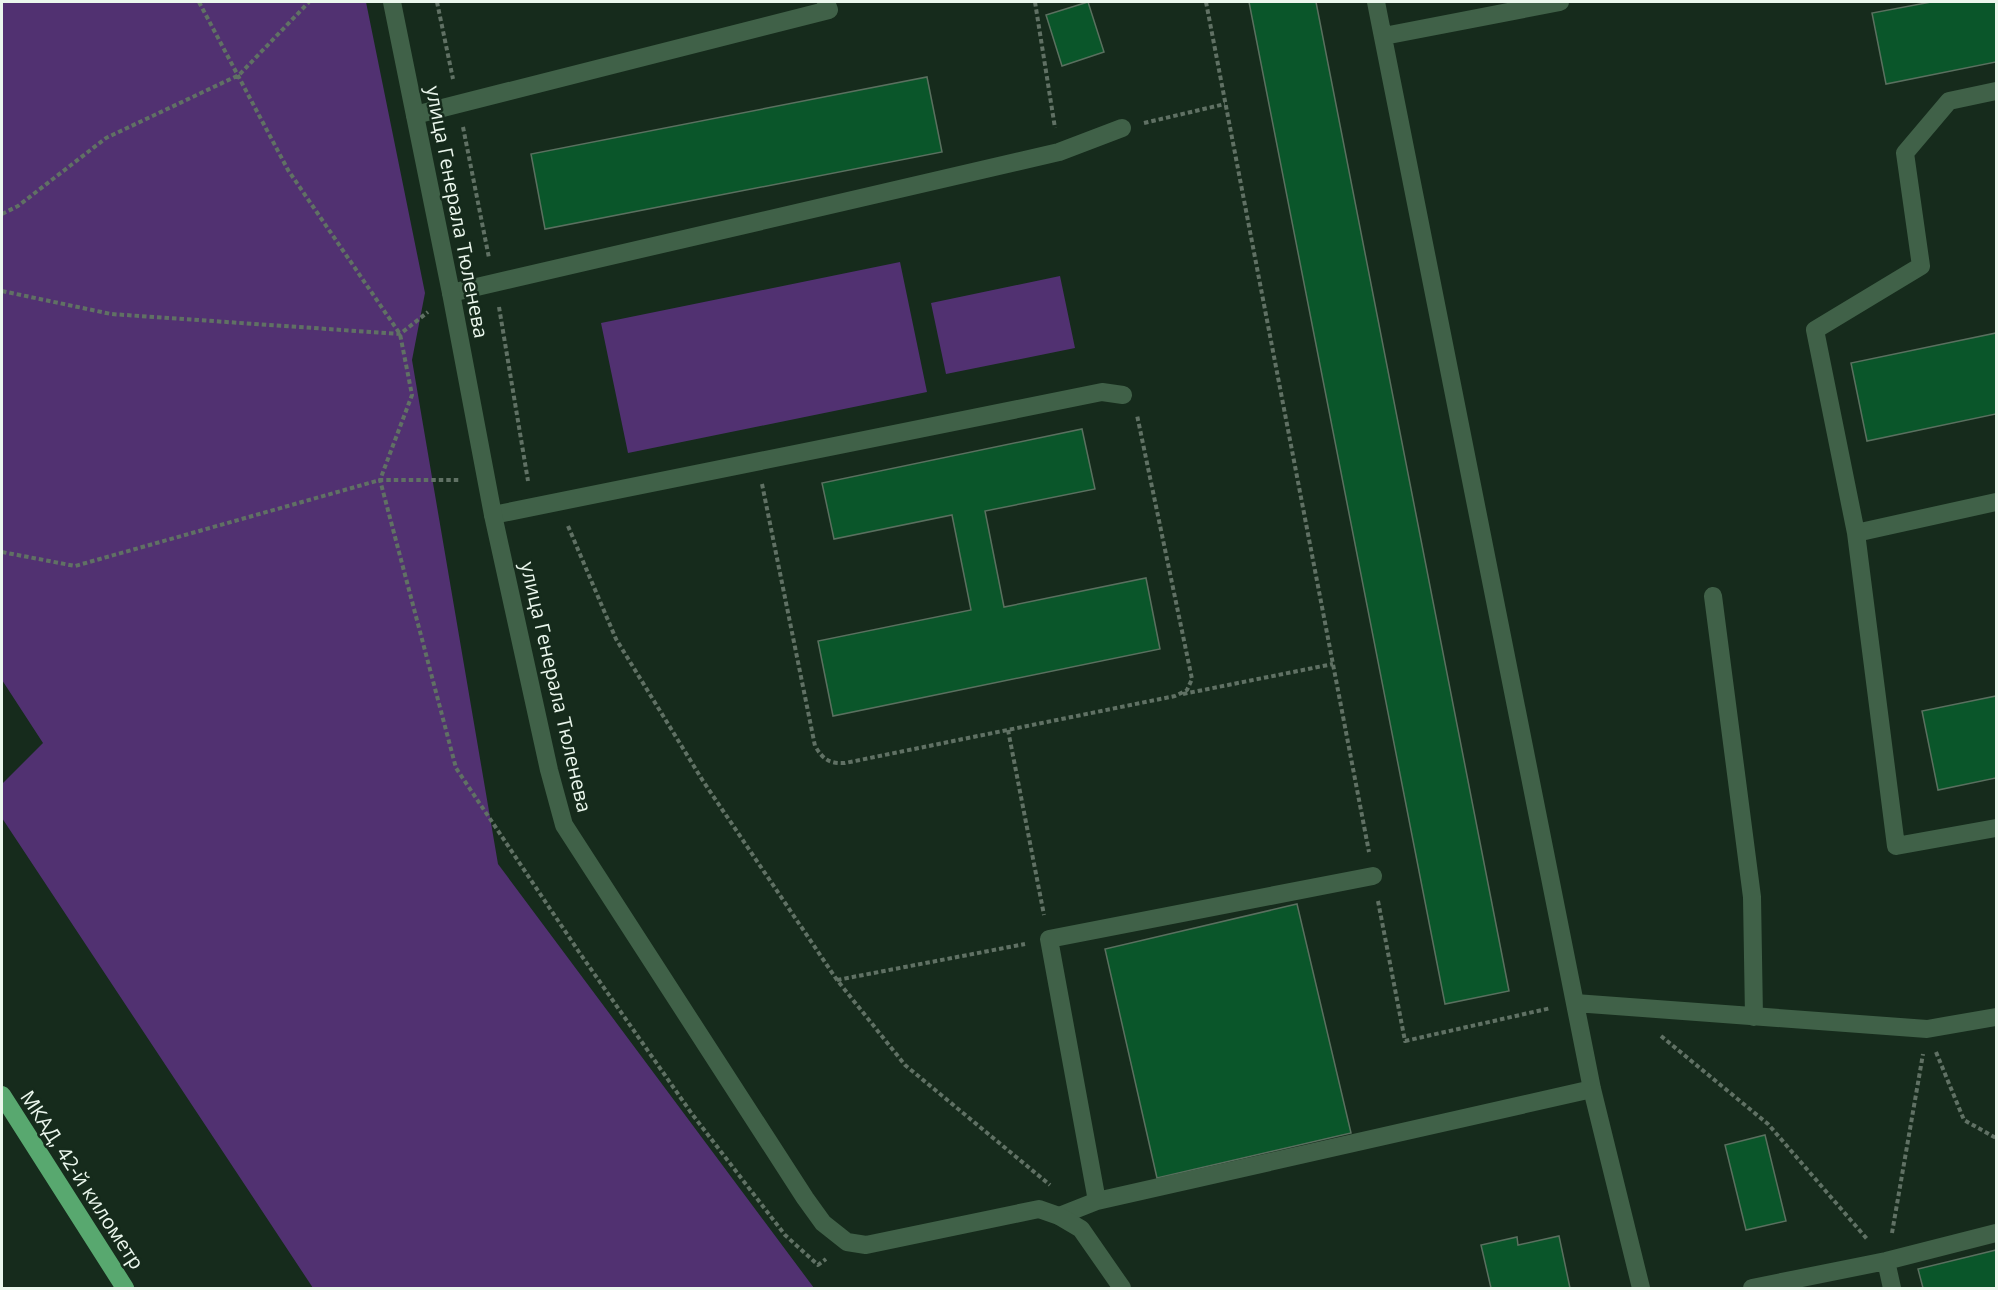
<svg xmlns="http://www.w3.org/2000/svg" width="1998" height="1290" viewBox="0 0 1998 1290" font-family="'Open Sans',sans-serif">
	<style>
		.green { fill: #513171 }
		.building { fill: #0a562a; stroke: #5a705f; stroke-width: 1.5 }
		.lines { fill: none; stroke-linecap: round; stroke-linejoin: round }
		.path { stroke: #607164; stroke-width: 4; stroke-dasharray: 4.5 3; stroke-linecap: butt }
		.service { stroke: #406148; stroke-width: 18 }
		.tertiary { stroke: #406148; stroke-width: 18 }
		.trunk { stroke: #58a86f; stroke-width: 18 }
		.labels { text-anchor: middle; stroke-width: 5; stroke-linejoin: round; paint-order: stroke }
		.street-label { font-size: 20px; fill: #ebf7ed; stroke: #162b1c }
	</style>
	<rect width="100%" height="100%" fill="#162b1c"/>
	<path class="green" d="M2 2H366L425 293 412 360 498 864 814 1288H313L2 818V784L43 743 2 680Z
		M900 262 927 392 628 453 601 323Z
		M1060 276 1075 348 946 374 931 303Z"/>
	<path class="building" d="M1088 2 1104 52 1062 66 1046 15Z
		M1249 2H1316L1509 991 1445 1004Z
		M1931 2H1996V62L1886 84 1872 13Z
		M927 77 942 152 545 229 531 154Z
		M1996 333V414L1867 441 1851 363Z
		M1082 429 1095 489 985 511 1004 607 1146 578 1160 649 833 716 818 641 971 610 952 515 834 539 822 483Z
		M1996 696V778L1938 790 1922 711Z
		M1297 904 1351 1133 1157 1178 1105 949Z
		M1765 1135 1786 1221 1746 1230 1725 1145Z
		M1559 1236 1570 1288H1491L1481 1245 1517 1237 1518 1245Z
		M1996 1250V1288H1923L1918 1269Z"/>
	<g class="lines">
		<path class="path" d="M199 2 288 170 400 334 412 395 380 480 456 768 579 952 692 1114 785 1235 818 1265 826 1259
			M437 2 453 79
			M1035 2 1055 128
			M1206 2 1369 852
			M1144 123 1225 104
			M463 127 489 258
			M2 214 18 206 106 138 239 75 309 2
			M2 291 111 314 400 334 428 312
			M499 307 528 481
			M762 484 815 746C823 759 829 764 845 763L1175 696 1187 690 1192 679 1137 415
			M568 526 616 639 703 781 837 980 905 1065 1050 1185
			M2 552 75 566 380 480H461
			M1183 694 1333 664
			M1008 730 1044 915
			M1378 901 1405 1041 1551 1008
			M837 980 1025 944
			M1661 1036 1768 1124 1867 1239
			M1936 1052 1964 1120 1996 1138
			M1892 1233 1923 1054"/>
		<path class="service" d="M1376 2 1592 1089 1641 1288
			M1384 36 1560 2
			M1996 91 1949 101 1905 153 1921 266 1815 330 1856 533 1896 846 1996 828
			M415 115 829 10 826 2
			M451 293 1059 152 1122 128
			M493 515 1102 392 1123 395
			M1856 533 1996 502
			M1713 596 1752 897 1754 1017
			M1575 1003 1927 1029 1996 1017
			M1097 1201 1049 939 1373 876
			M1059 1216 1097 1201 1592 1089
			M1886 1261 1892 1288
			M1752 1288 1886 1261 1996 1233"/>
		<path class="tertiary" d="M392 2 451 293 493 515 549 770 564 825 805 1198 823 1223 847 1242 866 1245 1039 1209 1059 1216 1081 1229 1122 1288"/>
		<path class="trunk" d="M2 1095 125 1288"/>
	</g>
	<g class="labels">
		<g class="street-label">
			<text transform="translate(457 212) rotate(79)" y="7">улица Генерала Тюленева</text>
			<text transform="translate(556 687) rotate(77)" y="7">улица Генерала Тюленева</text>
			<text transform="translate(82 1180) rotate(57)" y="7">МКАД, 42-й километр</text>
		</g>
	</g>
	<rect width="1998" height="1290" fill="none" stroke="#ebf7ed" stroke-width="6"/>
</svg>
